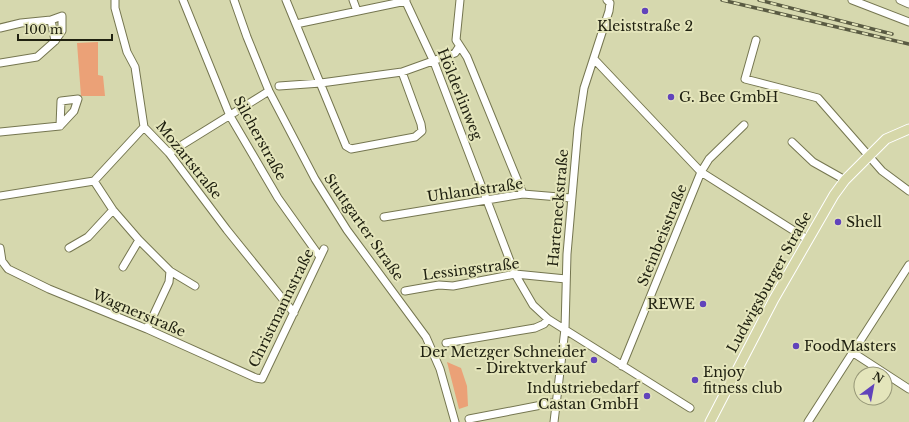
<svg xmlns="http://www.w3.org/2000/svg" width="909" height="422" viewBox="0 0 909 422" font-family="'Libre Baskerville',serif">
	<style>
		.green { fill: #eba177 }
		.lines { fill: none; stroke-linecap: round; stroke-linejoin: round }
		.minor-casing { stroke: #757650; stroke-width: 9 }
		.major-casing { stroke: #fff; stroke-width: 11 }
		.minor { stroke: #fff; stroke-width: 7 }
		.major { stroke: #d6d7a9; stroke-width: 9 }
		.rail-casing { stroke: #5a5b43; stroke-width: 3.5 }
		.rail { stroke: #e4e5bb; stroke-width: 2; stroke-dasharray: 6; stroke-linecap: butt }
		.poi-dot { fill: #6143bb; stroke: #e4e5bb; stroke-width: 1.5 }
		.labels { text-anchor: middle; stroke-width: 4; stroke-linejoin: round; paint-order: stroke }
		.poi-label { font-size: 14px; fill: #202111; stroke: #e4e5bb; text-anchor: start }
		.street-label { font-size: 14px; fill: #202111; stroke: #e4e5bb }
	</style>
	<rect width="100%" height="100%" fill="#d6d8ae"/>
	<path class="green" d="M98 42V75L103 76 105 96H81L77 43Z
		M447 362 461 368 467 386 468 406 459 409Z"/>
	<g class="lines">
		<g class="minor-casing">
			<path id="minor" d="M115 0V8L127 52 135 67 144 127 169 153 227 230 294 313
				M183 0 230 116 278 198 320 257
				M234 0 247 37 269 91 315 179 347 230 426 337 440 369 455 422
				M286 0 346 146 351 149 415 137 422 131 421 124 402 72
				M353 0 357 11
				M405 0 434 62 515 274 533 305 548 319 690 408
				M460 0 456 40 467 57 523 194
				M852 0 909 22
				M900 0 909 4
				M296 24 406 1
				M0 28 21 23 51 20
				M756 40 745 79 818 98 882 171 909 191
				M594 59 701 172 807 239
				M0 63 37 57 55 41 62 31V16L51 20 55 41
				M279 86 321 83 402 72 455 53 459 47
				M0 132 60 126 74 111 78 99 61 101 60 126
				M792 142 813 162 845 180
				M169 153 269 91
				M94 181 113 210 139 240 170 271 195 286
				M0 196 94 181 144 127
				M384 217 523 194 571 198
				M0 248 2 261 8 269 49 289 147 329 256 378 262 379 324 249
				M69 248 88 237 113 210
				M123 267 139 240
				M405 291 439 285 453 286 515 274 566 279
				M147 329 169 282 170 271
				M446 343 535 328 544 324 548 319
				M852 352 909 389
				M622 366 701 172 709 159 744 125
				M469 419 557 402
				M554 422 565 329 567 254 578 128 584 88 609 11 610 3 607 0
				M808 422 909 265"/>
		</g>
		<g class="major-casing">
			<path id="major" d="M710 422 774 299 834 195 845 180 886 139 909 129"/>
		</g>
		<use href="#minor" class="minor"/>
		<use href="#major" class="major"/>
		<g class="rail-casing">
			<path id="rail" d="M722 0 909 44
				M759 0 892 34"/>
		</g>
		<use href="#rail" class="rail"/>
	</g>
	<g class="poi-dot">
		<circle cx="645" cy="11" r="4"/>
		<circle cx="671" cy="97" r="4"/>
		<circle cx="838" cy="222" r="4"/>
		<circle cx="703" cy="304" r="4"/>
		<circle cx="796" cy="346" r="4"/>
		<circle cx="594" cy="360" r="4"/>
		<circle cx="695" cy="380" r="4"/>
		<circle cx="647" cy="396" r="4"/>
	</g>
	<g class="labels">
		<g class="poi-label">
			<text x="645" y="31" text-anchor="middle">Kleiststraße 2</text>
			<text x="679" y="102">G. Bee GmbH</text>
			<text x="846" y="227">Shell</text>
			<text x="695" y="309" text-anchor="end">REWE</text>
			<text x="804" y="351">FoodMasters</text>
			<text x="586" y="357" text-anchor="end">Der Metzger Schneider<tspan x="586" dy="16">- Direktverkauf</tspan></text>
			<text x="703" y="377">Enjoy<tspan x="703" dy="16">fitness club</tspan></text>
			<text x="639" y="393" text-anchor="end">Industriebedarf<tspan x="639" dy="16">Castan GmbH</tspan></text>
		</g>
		<g class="street-label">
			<text transform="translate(460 94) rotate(68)" y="5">Hölderlinweg</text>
			<text transform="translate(260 138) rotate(61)" y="5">Silcherstraße</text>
			<text transform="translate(189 160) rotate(51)" y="5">Mozartstraße</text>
			<text transform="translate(475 190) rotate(-8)" y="5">Uhlandstraße</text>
			<text transform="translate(558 208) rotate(-85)" y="5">Harteneckstraße</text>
			<text transform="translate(364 227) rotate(55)" y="5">Stuttgarter Straße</text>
			<text transform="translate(662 235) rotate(-68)" y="5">Steinbeisstraße</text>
			<text transform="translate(471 269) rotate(-7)" y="5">Lessingstraße</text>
			<text transform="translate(769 282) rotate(-61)" y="5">Ludwigsburger Straße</text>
			<text transform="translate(281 308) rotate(-64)" y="5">Christmannstraße</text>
			<text transform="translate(139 313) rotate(23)" y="5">Wagnerstraße</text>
		</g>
	</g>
	<g transform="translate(873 386) rotate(32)"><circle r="19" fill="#e4e5bb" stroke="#969777"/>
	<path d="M0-3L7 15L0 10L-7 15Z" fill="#6143bb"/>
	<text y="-6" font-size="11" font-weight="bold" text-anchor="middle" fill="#202111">N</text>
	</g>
	<path d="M18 34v6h94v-6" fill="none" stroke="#202111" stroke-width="2"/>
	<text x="24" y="34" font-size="12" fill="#202111" stroke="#e4e5bb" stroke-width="3" paint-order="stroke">100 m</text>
</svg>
